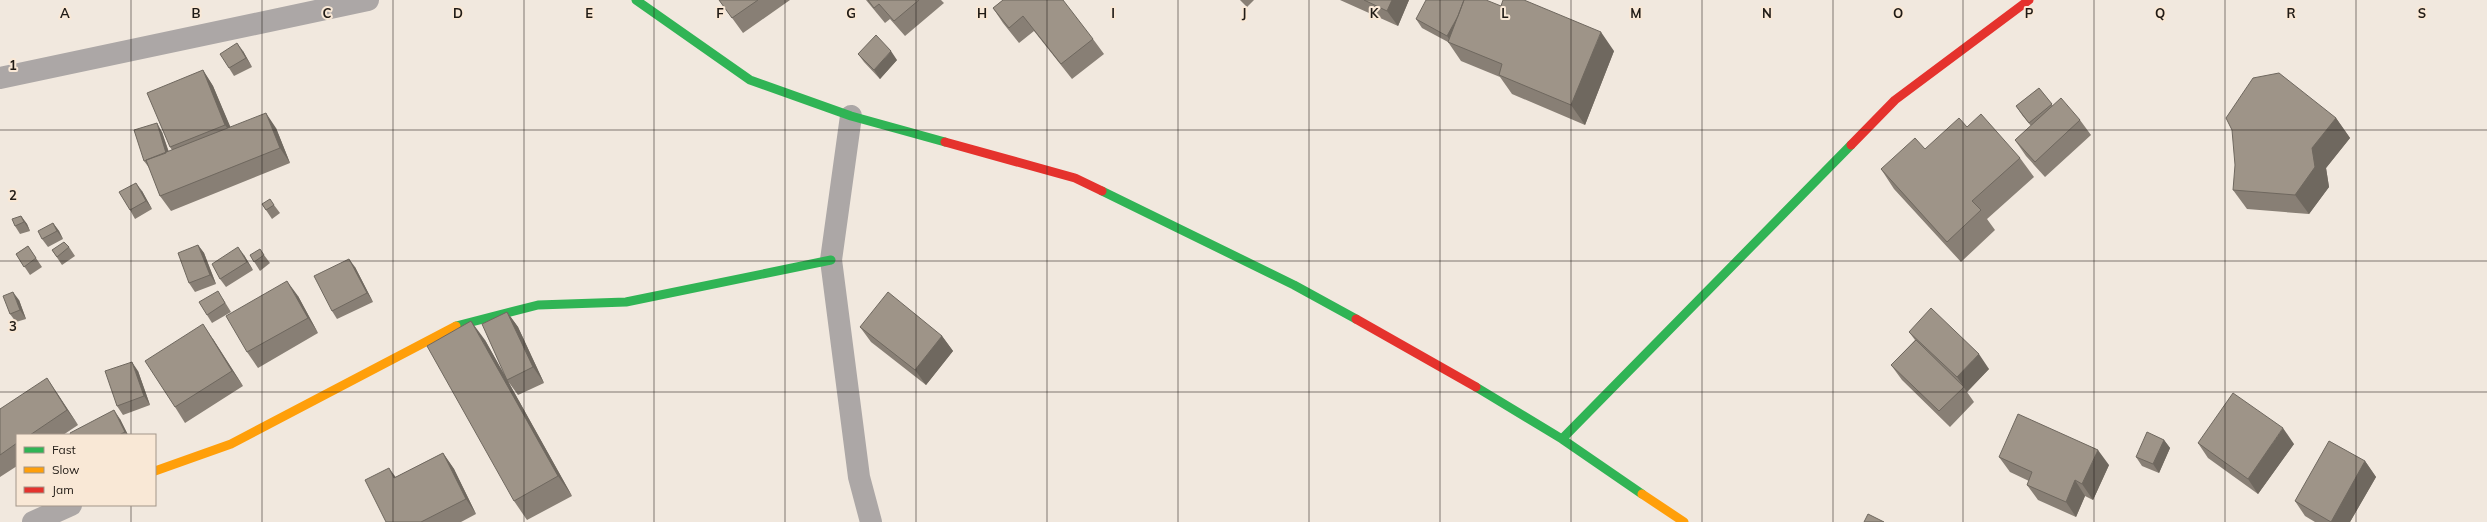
<svg xmlns="http://www.w3.org/2000/svg" width="2487" height="522" viewBox="0 0 2487 522" font-family="Mulish,sans-serif">
	<style>
		.lines { fill: none; stroke-linecap: round; stroke-linejoin: round }
		.street { stroke: #aca7a6; stroke-width: 22 }
		.fast { stroke: #30b455; stroke-width: 9 }
		.slow { stroke: #ff9f0a; stroke-width: 9 }
		.jam { stroke: #e5322d; stroke-width: 9 }
		.wall { fill: #887f75 }
		.shaded-wall { fill: #6f685f }
		.building { fill: #9e9488; stroke: #6f685f }
		.grid { fill: none; stroke: #211b15; stroke-width: 1; stroke-opacity: 0.55 }
		.grid-label { font-size: 13px; text-anchor: middle; font-weight: bold; fill: #211b15; stroke: #f9e8d6; stroke-width: 4; stroke-linejoin: round; paint-order: stroke }
	</style>
	<rect width="100%" height="100%" fill="#f1e8de"/>
	<g class="lines">
		<path class="street" d="M0 78 368 0
			M851 116 831 260 859 477 871 522
			M33 522 71 505"/>
		<path class="fast" d="M636 0 750 80 851 116 945 142
			M1102 191 1294 285 1356 319
			M456 326 538 305 626 302 831 260
			M1476 387 1562 439 1642 494
			M1562 439 1851 145"/>
		<path class="slow" d="M155 471 231 444 456 326
			M1642 494 1684 522"/>
		<path class="jam" d="M945 142 1075 178 1102 191
			M1851 145 1895 100 2029 0
			M1356 319 1476 387"/>
	</g>
	<path class="wall" d="M719 0H790L743 33Z
		M866 0H941L944 3 905 36 890 19 885 23Z
		M1003 0 1093 39 1104 54 1072 79 1034 31 1019 43 1003 23 993 8Z
		M1240 0H1254L1247 7Z
		M1340 0H1409L1398 26Z
		M1416 19 1614 51 1585 125 1512 94 1500 77 1461 61 1448 42 1422 28Z
		M243 51 252 67 234 76 229 68Z
		M858 54 897 60 880 79 864 62Z
		M203 70 213 86 230 127 276 128 290 163 171 211 160 196 150 169 144 161 162 132 169 152 172 150 170 147Z
		M2039 88 2053 106 2080 120 2091 135 2045 177 2026 156 2015 140 2031 126 2022 115 2016 106Z
		M2336 118 2350 138 2326 168 2329 187 2309 214 2247 209 2233 190Z
		M1967 127 2020 158 2034 177 1987 219 1995 230 1961 262 1894 189 1881 169 1925 149Z
		M142 191 152 209 135 219 130 210Z
		M262 204 274 205 280 213 272 219Z
		M21 216 27 224 30 231 20 234 15 226Z
		M53 223 59 231 63 239 48 247 42 239Z
		M198 245 204 253 216 284 195 292 189 283Z
		M28 246 42 267 30 275 16 254Z
		M69 247 75 256 62 265 52 250Z
		M244 255 253 270 226 287 220 279Z
		M250 255H264L270 263 260 271Z
		M355 267 373 302 337 319 332 311Z
		M298 296 318 333 258 368 247 352Z
		M223 299 231 312 212 323 207 315Z
		M19 300 26 319 16 322 10 314Z
		M507 312 518 327 544 383 518 395 507 380Z
		M860 327 942 336 953 351 926 385 871 342Z
		M1909 332 1989 369 1967 392 1974 402 1950 427 1902 380 1891 365 1915 340Z
		M213 339 243 386 185 423 175 407Z
		M485 340 572 496 527 520 514 501Z
		M138 371 150 405 123 415 117 406Z
		M57 393 78 425 63 435H17V466L0 477V409Z
		M120 419 128 435H71Z
		M2164 440 2170 448 2159 473 2142 466 2136 457Z
		M2198 443 2294 444 2258 494 2208 458Z
		M443 453 454 469 476 514 461 522H386L396 477Z
		M1999 457 2109 465 2093 500 2085 496 2076 517 2038 500 2027 485 2029 481 2010 472Z
		M2365 461 2376 477 2350 522H2315L2305 516 2295 501Z"/>
	<path class="shaded-wall" d="M1392 0H1409L1398 26 1387 11Z
		M1466 1 1452 43 1447 36Z
		M1601 32 1614 51 1585 125 1571 105Z
		M237 43 243 51 252 67 246 58Z
		M891 51 897 60 880 79 874 70Z
		M203 70 213 86 236 140 225 125Z
		M266 113 276 128 290 163 280 148Z
		M2336 118 2350 138 2326 168 2329 187 2309 214 2295 195 2312 148Z
		M157 123 162 132 172 163 166 154Z
		M136 183 142 191 152 209 146 201Z
		M21 216 27 224 30 231 24 222Z
		M53 223 59 231 63 239 57 231Z
		M198 245 204 253 216 284 210 275Z
		M238 247 244 255 253 270 247 262Z
		M349 259 355 267 373 302 367 293Z
		M287 281 298 296 318 333 308 318Z
		M13 292 19 300 26 319 20 310Z
		M507 312 518 327 544 383 533 367Z
		M471 321 485 340 572 496 558 476Z
		M203 324 213 339 243 386 232 371Z
		M942 336 953 351 926 385 915 370Z
		M1979 354 1989 369 1967 392 1957 377Z
		M132 362 138 371 150 405 144 396Z
		M47 378 57 393 78 425 67 410Z
		M114 410 120 419 128 435H127L125 432Z
		M2283 428 2294 444 2258 494 2248 479Z
		M2164 440 2170 448 2159 473 2153 464Z
		M2098 450 2109 465 2093 500 2082 484Z
		M443 453 454 469 476 514 466 499Z
		M2365 461 2376 477 2350 522H2331Z
		M389 468 400 483 394 478Z
		M2075 480 2085 496 2076 517 2066 502Z"/>
	<path class="building" d="M719 0H758L732 18Z
		M868 0H919L894 21 879 4 874 8Z
		M1003 0H1063L1093 39 1061 64 1023 16 1009 28 993 8Z
		M1364 0H1392L1387 11Z
		M1426 0H1464L1458 16 1447 36 1416 19Z
		M1464 0H1486L1501 6 1503 0H1524L1601 32 1571 105 1499 75 1502 64 1448 42Z
		M876 35 891 51 874 70 858 54Z
		M237 43 246 58 229 68 220 54Z
		M203 70 225 125 170 147 147 93Z
		M2279 73 2336 118 2312 148 2315 167 2295 195 2233 190 2235 165 2232 130 2226 118 2253 78Z
		M2039 88 2052 104 2029 123 2016 106Z
		M2061 98 2080 120 2035 162 2015 140Z
		M266 113 280 148 160 196 146 160Z
		M1981 114 2020 158 1972 201 1981 210 1947 242 1881 169 1915 138 1925 149 1959 118 1967 127Z
		M157 123 166 153 152 158 144 161 134 130Z
		M136 183 146 201 130 210 119 192Z
		M270 199 274 205 266 210 262 204Z
		M21 216 24 222 15 226 12 219Z
		M53 223 57 231 42 239 38 231Z
		M64 242 69 247 57 257 52 250Z
		M198 245 210 275 189 283 178 253Z
		M28 246 36 258 24 267 16 254Z
		M238 247 247 262 220 279 212 264Z
		M260 249 264 255 254 262 250 255Z
		M349 259 367 293 332 311 314 276Z
		M287 281 308 318 247 352 226 316Z
		M218 291 225 303 207 315 199 302Z
		M13 292 20 310 10 314 3 296Z
		M888 292 942 336 915 370 860 327Z
		M1931 308 1979 354 1957 377 1909 332Z
		M507 312 533 367 507 380 482 324Z
		M471 321 558 476 514 501 427 346Z
		M203 324 232 371 175 407 145 361Z
		M1916 340 1964 387 1939 411 1891 365Z
		M132 362 144 396 117 406 105 371Z
		M47 378 67 410 30 435H17V443L0 455V409Z
		M2233 393 2283 428 2248 479 2198 443Z
		M114 410 125 432 119 435H71L70 433Z
		M2018 414 2098 450 2082 484 2075 480 2066 502 2027 485 2032 472 1999 457Z
		M2147 432 2164 440 2153 464 2136 457Z
		M2329 441 2365 461 2331 522 2295 501Z
		M443 453 466 499 421 522H386L365 480 389 468 394 478Z
		M1868 514 1884 522H1864Z"/>
	<path class="grid" d="M131 0V435M262 0V522M393 0V522M524 0V522M654 0V522M785 0V522M916 0V522M1047 0V522M1178 0V522M1309 0V522M1440 0V522M1571 0V522M1702 0V522M1833 0V522M1963 0V522M2094 0V522M2225 0V522M2356 0V522M0 130H2487M0 261H2487M0 392H2487M131 505V522"/>
	<g class="grid-label">
		<text x="65" y="18">A</text>
		<text x="196" y="18">B</text>
		<text x="327" y="18">C</text>
		<text x="458" y="18">D</text>
		<text x="589" y="18">E</text>
		<text x="720" y="18">F</text>
		<text x="851" y="18">G</text>
		<text x="982" y="18">H</text>
		<text x="1113" y="18">I</text>
		<text x="1244" y="18">J</text>
		<text x="1374" y="18">K</text>
		<text x="1505" y="18">L</text>
		<text x="1636" y="18">M</text>
		<text x="1767" y="18">N</text>
		<text x="1898" y="18">O</text>
		<text x="2029" y="18">P</text>
		<text x="2160" y="18">Q</text>
		<text x="2291" y="18">R</text>
		<text x="2422" y="18">S</text>
		<text x="13" y="70">1</text>
		<text x="13" y="200">2</text>
		<text x="13" y="331">3</text>
	</g>
	<rect x="16" y="434" width="140" height="72" fill="#f9e8d6" stroke="#a39689"/>
	<rect x="24" y="447" width="20" height="6" fill="#30b455" stroke="#a39689"/>
	<text x="52" y="454" font-size="12" fill="#211b15">Fast</text>
	<rect x="24" y="467" width="20" height="6" fill="#ff9f0a" stroke="#a39689"/>
	<text x="52" y="474" font-size="12" fill="#211b15">Slow</text>
	<rect x="24" y="487" width="20" height="6" fill="#e5322d" stroke="#a39689"/>
	<text x="52" y="494" font-size="12" fill="#211b15">Jam</text>
</svg>
